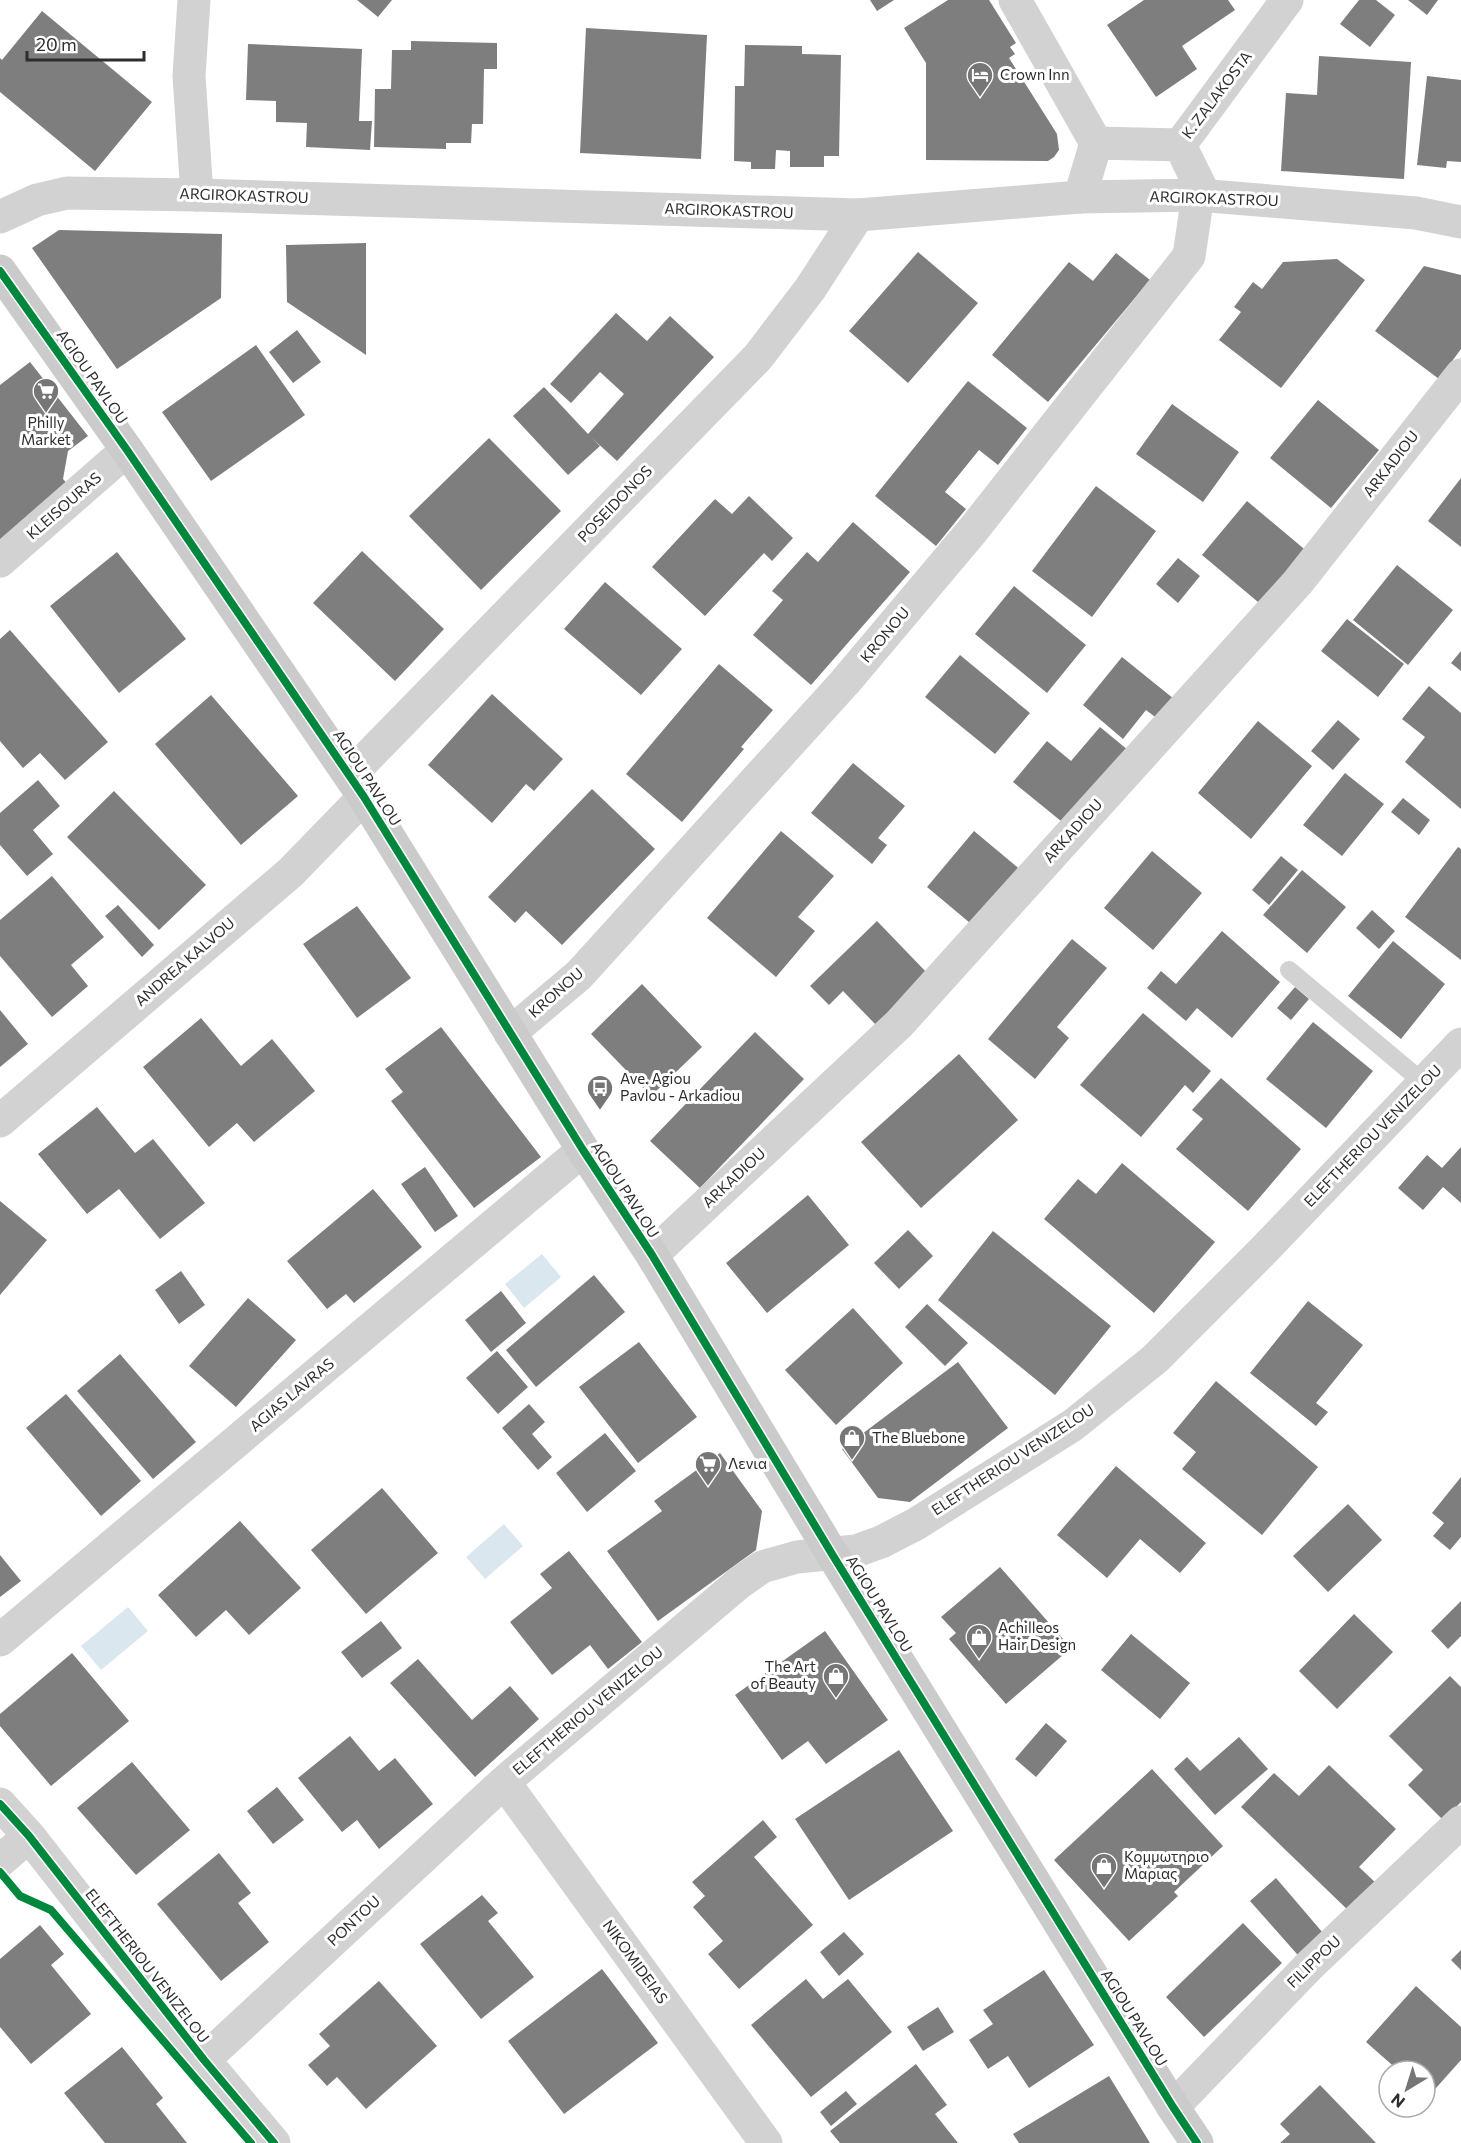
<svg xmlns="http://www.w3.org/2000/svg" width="1461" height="2143" viewBox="0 0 1461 2143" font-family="Commissioner,sans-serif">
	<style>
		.water { fill: #dbe7ee }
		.building { fill: #7e7e7e }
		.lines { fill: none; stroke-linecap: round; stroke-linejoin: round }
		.service { stroke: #d2d2d2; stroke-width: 18 }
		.minor { stroke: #d2d2d2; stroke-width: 33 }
		.tertiary { stroke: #d2d2d2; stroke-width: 33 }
		.secondary { stroke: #cbcbcb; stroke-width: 33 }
		.cycleway-casing { stroke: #fff; stroke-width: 11 }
		.cycleway { stroke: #00873e; stroke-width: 8 }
		.labels { text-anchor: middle; stroke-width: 6; stroke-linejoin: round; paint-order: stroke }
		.poi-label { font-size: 15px; fill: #2d2d2d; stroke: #fff; text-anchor: start }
		.street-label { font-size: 15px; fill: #2d2d2d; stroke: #fff }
	</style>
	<rect width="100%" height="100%" fill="#fff"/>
	<path class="water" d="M542 1254 561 1277 524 1308 505 1284Z
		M504 1524 523 1546 485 1579 466 1557Z
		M128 1607 148 1631 101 1670 81 1646Z"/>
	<path class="building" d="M357 0H392L378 17Z
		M870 0H894L877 11Z
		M948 0H989L1016 43 1010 47 1015 54 1009 58 1057 134 1059 150 1054 157 1048 161 926 160V63L904 28Z
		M1144 0H1228L1235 10 1182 46 1197 69 1156 97 1107 25Z
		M1359 0H1376L1395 15 1370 47 1340 24Z
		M1408 0H1438L1427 15Z
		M42 11 152 102 95 171 0 92V58L2 60Z
		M586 28 707 35 701 159 580 153Z
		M411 41 497 43V69H484L483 124H472L471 143H446V149L374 147 375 89H391L392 50H411Z
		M248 44 362 49 359 121H372L370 150 306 147 307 123 276 122V101L246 100Z
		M745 45 802 46V54L841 55 839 156H824V167H790V151L776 150 775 169H751V162L734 161 735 86H744Z
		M1319 56 1411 62 1404 179 1281 171 1286 93 1317 95Z
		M1427 76 1461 80V162L1447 161 1446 168 1417 165Z
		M59 230 222 234 221 298 117 369 32 248Z
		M366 243V355L287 302 286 245Z
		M918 252 978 303 908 383 849 331Z
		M1116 253 1150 280 1048 402 992 355 1069 262 1093 281Z
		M1337 259 1365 280 1281 388 1219 340 1241 312 1234 307 1253 282 1262 289 1283 262Z
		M1424 266 1461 275V349L1439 379 1375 331Z
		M616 313 647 341 670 316 714 357 617 461 592 438 600 446 568 475 513 416 544 387 588 434 624 394 600 372 571 403 550 384Z
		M297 330 321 362 293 383 269 352Z
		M256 345 305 415 211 481 162 412Z
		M30 362 88 436 68 451 63 479 69 486 0 540V385Z
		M968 381 1027 428 998 465 979 450 945 492 966 509 936 546 875 496Z
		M1318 400 1379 450 1331 508 1270 458Z
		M1172 404 1239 452 1203 502 1136 454Z
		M489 438 561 511 481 590 409 516Z
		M1461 478V547L1428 521Z
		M1096 486 1156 531 1092 617 1032 571Z
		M749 496 793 538 772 561 764 553 705 616 652 567 715 499 732 514Z
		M1247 501 1309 553 1264 607 1202 555Z
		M853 522 910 572 811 685 753 635 783 600 772 591 807 552 818 562Z
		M362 551 444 629 395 681 313 603Z
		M117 552 186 639 119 693 50 606Z
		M1178 558 1200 576 1178 603 1156 584Z
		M1397 565 1453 610 1408 665 1353 620Z
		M605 582 682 649 641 695 564 629Z
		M1014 586 1086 645 1047 693 975 634Z
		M1347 619 1404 664 1378 697 1321 651Z
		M10 630 108 742 65 780 40 753 23 768 0 741V639Z
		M1461 651V671L1451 663Z
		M960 655 1030 713 995 754 925 697Z
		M1122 657 1179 703 1163 723 1146 710 1123 739 1083 705Z
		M719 664 773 710 741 747 744 749 682 822 626 774Z
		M1429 686 1461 713V809L1405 762 1425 737 1402 719Z
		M492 694 563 759 534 791 526 784 492 823 428 765Z
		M211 695 298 796 241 845 155 744Z
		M1338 720 1360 739 1333 770 1311 751Z
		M1258 721 1312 766 1251 839 1198 793Z
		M1100 727 1134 755 1072 830 1013 782 1047 741 1071 761Z
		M853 763 905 806 878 838 887 845 872 864 811 813Z
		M1345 773 1384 804 1342 856 1303 825Z
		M38 780 60 806 33 830 53 854 27 876 0 845V813Z
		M592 789 655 849 562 945 526 911 515 923 488 897Z
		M114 791 206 885 159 930 67 837Z
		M1403 798 1430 820 1419 835 1391 812Z
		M781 831 834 876 798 917 815 931 776 977 707 918Z
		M974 831 1023 872 976 928 927 887Z
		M1458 847 1461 849V960L1405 917Z
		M1152 851 1202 893 1153 950 1104 908Z
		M1281 856 1298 870 1269 905 1252 890Z
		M1302 870 1346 907 1307 953 1263 915Z
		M52 876 104 937 71 965 88 986 52 1017 0 956V920Z
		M118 905 154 945 142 957 105 916Z
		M357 906 411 978 357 1018 303 944Z
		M1372 910 1395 931 1379 949 1356 928Z
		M877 921 929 975 876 1025 843 991 829 1005 810 986Z
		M1222 931 1280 982 1232 1038 1197 1008 1186 1021 1147 988 1161 971 1176 984Z
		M1072 939 1107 968 1057 1027 1069 1038 1035 1079 988 1039Z
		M1393 941 1445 984 1401 1039 1348 996Z
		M642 984 702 1047 651 1096 591 1034Z
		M1295 987 1309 999 1291 1020 1277 1008Z
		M0 1010 28 1044 0 1067Z
		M1143 1013 1211 1071 1193 1093 1185 1085 1141 1137 1080 1085Z
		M201 1018 241 1066 272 1039 315 1091 254 1142 237 1123 209 1147 143 1067Z
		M1313 1022 1373 1071 1326 1128 1266 1079Z
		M441 1027 541 1157 474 1208 391 1101 403 1092 385 1069Z
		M755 1032 804 1079 700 1188 650 1141Z
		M959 1054 1018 1120 921 1208 861 1142Z
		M1221 1078 1301 1149 1248 1211 1176 1149 1203 1119 1192 1110Z
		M97 1107 135 1153 153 1139 205 1203 160 1239 119 1189 87 1214 38 1154Z
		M1461 1147V1203L1443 1187 1423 1210 1398 1188 1427 1155 1442 1168Z
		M1122 1163 1215 1242 1154 1313 1044 1219 1078 1179 1096 1194Z
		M425 1167 458 1216 435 1232 401 1184Z
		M373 1189 422 1247 354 1303 346 1294 327 1309 287 1261Z
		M808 1195 849 1245 767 1313 726 1263Z
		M0 1201 47 1240 0 1295Z
		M908 1230 933 1256 899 1289 874 1263Z
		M993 1231 1111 1326 1055 1395 938 1300Z
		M181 1271 205 1305 179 1324 155 1290Z
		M594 1275 625 1312 536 1387 506 1350Z
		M501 1291 526 1323 491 1352 465 1320Z
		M248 1298 296 1340 236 1407 189 1366Z
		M1308 1301 1363 1345 1316 1403 1328 1412 1316 1426 1250 1373Z
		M927 1304 968 1343 945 1366 905 1327Z
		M853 1308 903 1363 836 1425 785 1370Z
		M639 1342 697 1417 638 1463 579 1387Z
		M497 1351 528 1387 498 1414 466 1378Z
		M120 1354 196 1442 153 1479 77 1391Z
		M958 1362 1008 1428 910 1502 878 1498 842 1449Z
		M1216 1381 1318 1467 1262 1535 1182 1469 1196 1452 1173 1433Z
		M66 1394 141 1481 101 1516 26 1428Z
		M529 1404 545 1422 532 1434 552 1457 538 1470 502 1428Z
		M605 1433 636 1471 587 1512 556 1473Z
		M720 1453 762 1511 756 1550 658 1621 607 1551 662 1511 654 1501Z
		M1116 1466 1206 1543 1180 1573 1140 1539 1107 1578 1057 1535Z
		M1461 1477V1537L1450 1550 1433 1536 1444 1523 1432 1513Z
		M382 1488 438 1553 366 1614 311 1550Z
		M1348 1504 1382 1540 1328 1592 1293 1556Z
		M240 1521 301 1588 249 1635 226 1610 196 1637 158 1595Z
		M569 1551 642 1642 608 1669 590 1645 552 1675 510 1622 552 1588 540 1574Z
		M0 1555 21 1581 0 1597Z
		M1000 1567 1071 1648 1006 1704 949 1639 956 1633 941 1617Z
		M1461 1601V1636L1448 1649 1431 1631Z
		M1354 1614 1393 1652 1337 1709 1299 1671Z
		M381 1621 402 1648 362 1678 341 1652Z
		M825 1631 888 1720 826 1764 808 1741 782 1760 735 1695Z
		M1131 1634 1190 1683 1160 1719 1101 1670Z
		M72 1653 129 1721 51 1786 0 1726V1714Z
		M418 1659 472 1720 510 1686 539 1719 475 1777 390 1683Z
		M1450 1676 1461 1687V1802L1443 1820 1408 1785 1423 1770 1389 1736Z
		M1046 1723 1067 1741 1036 1777 1015 1759Z
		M350 1736 379 1771 395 1758 433 1804 379 1849 357 1820 342 1832 298 1778Z
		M1239 1737 1268 1769 1215 1815 1174 1769 1187 1757 1200 1771Z
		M899 1750 953 1831 849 1900 795 1819Z
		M132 1762 190 1830 136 1875 77 1808Z
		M1329 1765 1396 1829 1359 1867 1378 1885 1351 1913 1241 1807 1274 1773 1299 1796Z
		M1152 1769 1223 1846 1174 1892 1178 1896 1129 1941 1054 1860Z
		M277 1787 304 1820 273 1844 247 1811Z
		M763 1820 777 1837 754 1857 813 1925 739 1989 708 1954 723 1941 693 1907 705 1896 692 1882Z
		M219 1853 251 1893 238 1903 269 1942 221 1981 157 1904Z
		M1276 1878 1329 1940 1304 1962 1250 1901Z
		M482 1895 498 1913 488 1921 534 1977 481 2019 420 1944Z
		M1243 1923 1282 1963 1204 2037 1166 1997Z
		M40 1925 64 1954 51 1965 91 2014 31 2064 0 2027V1959Z
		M844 1932 864 1954 839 1976 820 1952Z
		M1461 1950V1970L1451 1960Z
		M602 1969 658 2043 564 2114 508 2041Z
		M1044 1970 1094 2045 1029 2088 1008 2056 988 2069 969 2040 993 2024 983 2010Z
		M806 1979 823 1999 848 1979 892 2032 811 2097 751 2025Z
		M379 1981 437 2046 366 2109 337 2077 327 2086 308 2065 330 2046 319 2034Z
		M1416 1986 1461 2027V2060L1428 2097 1425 2094V2071H1399L1366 2042Z
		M938 2007 954 2032 923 2051 907 2027Z
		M122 2047 163 2098 156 2104 187 2143H105L64 2093Z
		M916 2064 947 2105 935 2114 958 2143H840L830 2131Z
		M1109 2076 1150 2143H1019L1013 2134Z
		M1320 2085 1376 2143H1280L1290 2134 1280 2124Z
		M846 2091 857 2104 831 2126 820 2112Z"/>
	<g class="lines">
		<path class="service" d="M1289 970 1424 1083"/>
		<path class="minor" d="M194 0 189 76 197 195
			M1015 0 1096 143 1080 197
			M1096 143 1180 145
			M1180 145 1287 0
			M1180 145 1205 196
			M0 561 127 450
			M350 775 758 357 810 289 858 215
			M510 1033 579 975 845 682 973 530 1189 256 1198 195
			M0 1121 290 873 364 797
			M652 1255 899 1024 1298 582 1461 375
			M0 1640 583 1150
			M504 1782 766 2143
			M0 1804 29 1836 204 2060 274 2143
			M0 1861 29 1836
			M204 2060 504 1782 739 1583 762 1567 797 1557 856 1551 881 1542 916 1524 1073 1425 1155 1359 1261 1253 1461 1044
			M1173 2107 1310 1965 1461 1822"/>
		<path class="tertiary" d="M0 217 37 200 67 193 197 195 858 215 1080 197 1198 195 1416 213 1461 222"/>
		<path class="secondary" d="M0 271 127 450 364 797 583 1150 652 1255 832 1554 1173 2107 1197 2143"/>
		<g class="cycleway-casing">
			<path id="cycleway" d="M0 271 127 450 364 797 583 1150 652 1255 832 1554 1173 2107 1197 2143
				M0 1804 29 1836 204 2060 274 2143
				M0 1872 20 1896 51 1910 251 2143"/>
		</g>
		<use href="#cycleway" class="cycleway"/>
	</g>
	<defs>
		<g id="hotel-pin" transform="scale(1.35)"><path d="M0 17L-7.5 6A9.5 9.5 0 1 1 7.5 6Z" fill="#767676" stroke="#fff"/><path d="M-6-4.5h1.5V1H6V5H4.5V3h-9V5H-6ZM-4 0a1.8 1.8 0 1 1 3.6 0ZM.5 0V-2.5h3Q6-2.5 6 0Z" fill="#fff"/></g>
		<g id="supermarket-pin" transform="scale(1.35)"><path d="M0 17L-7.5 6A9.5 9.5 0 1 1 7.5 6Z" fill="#767676" stroke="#fff"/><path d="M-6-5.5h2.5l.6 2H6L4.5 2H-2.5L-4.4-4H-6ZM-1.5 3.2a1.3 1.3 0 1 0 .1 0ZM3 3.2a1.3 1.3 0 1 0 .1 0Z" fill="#fff"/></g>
		<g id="bus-pin" transform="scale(1.35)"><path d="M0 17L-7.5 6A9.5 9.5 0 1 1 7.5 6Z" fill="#767676" stroke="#fff"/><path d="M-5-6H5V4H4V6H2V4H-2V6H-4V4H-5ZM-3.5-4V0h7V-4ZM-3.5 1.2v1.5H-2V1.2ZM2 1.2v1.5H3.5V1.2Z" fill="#fff"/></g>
		<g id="shop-pin" transform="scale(1.35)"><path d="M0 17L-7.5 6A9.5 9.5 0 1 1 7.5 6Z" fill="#767676" stroke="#fff"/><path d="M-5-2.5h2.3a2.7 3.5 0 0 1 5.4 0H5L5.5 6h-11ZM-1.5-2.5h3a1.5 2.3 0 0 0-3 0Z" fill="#fff"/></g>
	</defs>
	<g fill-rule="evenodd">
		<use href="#hotel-pin" x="980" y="75"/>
		<use href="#supermarket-pin" x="46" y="391"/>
		<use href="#bus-pin" x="600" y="1088"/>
		<use href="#shop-pin" x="852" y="1438"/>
		<use href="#supermarket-pin" x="708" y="1464"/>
		<use href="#shop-pin" x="979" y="1637"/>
		<use href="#shop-pin" x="836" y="1676"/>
		<use href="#shop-pin" x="1104" y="1866"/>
	</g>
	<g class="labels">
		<g class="poi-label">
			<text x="1000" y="80">Crown Inn</text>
			<text x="46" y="428" text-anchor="middle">Philly<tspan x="46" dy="17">Market</tspan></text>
			<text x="620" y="1084">Ave. Agiou<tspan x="620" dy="17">Pavlou - Arkadiou</tspan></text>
			<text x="872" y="1443">The Bluebone</text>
			<text x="728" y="1469">Λενια</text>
			<text x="998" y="1633">Achilleos<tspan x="998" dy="17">Hair Design</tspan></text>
			<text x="816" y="1672" text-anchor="end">The Art<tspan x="816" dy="17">of Beauty</tspan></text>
			<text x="1124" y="1862">Κομμωτηριο<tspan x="1124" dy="17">Μαριας</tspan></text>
		</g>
		<g class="street-label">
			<text transform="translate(1217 95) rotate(-53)" y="5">K. ZALAKOSTA</text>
			<text transform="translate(244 196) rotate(2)" y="5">ARGIROKASTROU</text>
			<text transform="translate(1214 199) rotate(2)" y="5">ARGIROKASTROU</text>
			<text transform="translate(729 211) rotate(2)" y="5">ARGIROKASTROU</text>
			<text transform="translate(92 377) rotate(55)" y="5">AGIOU PAVLOU</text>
			<text transform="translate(1391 464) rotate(-52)" y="5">ARKADIOU</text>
			<text transform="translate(615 504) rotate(-46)" y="5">POSEIDONOS</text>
			<text transform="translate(64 506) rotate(-41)" y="5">KLEISOURAS</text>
			<text transform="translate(885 635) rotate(-50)" y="5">KRONOU</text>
			<text transform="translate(367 778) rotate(57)" y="5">AGIOU PAVLOU</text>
			<text transform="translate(1073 831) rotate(-48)" y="5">ARKADIOU</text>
			<text transform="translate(185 962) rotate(-41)" y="5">ANDREA KALVOU</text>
			<text transform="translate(556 993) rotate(-41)" y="5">KRONOU</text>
			<text transform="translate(1373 1136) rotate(-46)" y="5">ELEFTHERIOU VENIZELOU</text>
			<text transform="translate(734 1178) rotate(-43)" y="5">ARKADIOU</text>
			<text transform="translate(625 1190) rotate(57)" y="5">AGIOU PAVLOU</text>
			<text transform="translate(292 1395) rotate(-40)" y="5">AGIAS LAVRAS</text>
			<text transform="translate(1013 1460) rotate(-33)" y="5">ELEFTHERIOU VENIZELOU</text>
			<text transform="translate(879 1604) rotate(58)" y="5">AGIOU PAVLOU</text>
			<text transform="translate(588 1711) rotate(-40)" y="5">ELEFTHERIOU VENIZELOU</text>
			<text transform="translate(354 1921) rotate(-43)" y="5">PONTOU</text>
			<text transform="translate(635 1962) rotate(54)" y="5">NIKOMIDEIAS</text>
			<text transform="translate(1314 1962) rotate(-44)" y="5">FILIPPOU</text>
			<text transform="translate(147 1966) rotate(52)" y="5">ELEFTHERIOU VENIZELOU</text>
			<text transform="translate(1134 2018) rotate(58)" y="5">AGIOU PAVLOU</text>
		</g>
	</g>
	<g transform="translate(1407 2089) rotate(218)"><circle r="28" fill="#ffffff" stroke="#ababab" stroke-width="1.5"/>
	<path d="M0-4.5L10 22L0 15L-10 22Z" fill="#767676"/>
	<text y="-9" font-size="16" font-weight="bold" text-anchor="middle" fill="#2d2d2d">N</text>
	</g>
	<path d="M27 51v9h117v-9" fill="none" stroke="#2d2d2d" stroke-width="3"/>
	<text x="36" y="51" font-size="18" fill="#2d2d2d" stroke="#ffffff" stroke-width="4.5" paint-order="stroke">20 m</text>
</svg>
